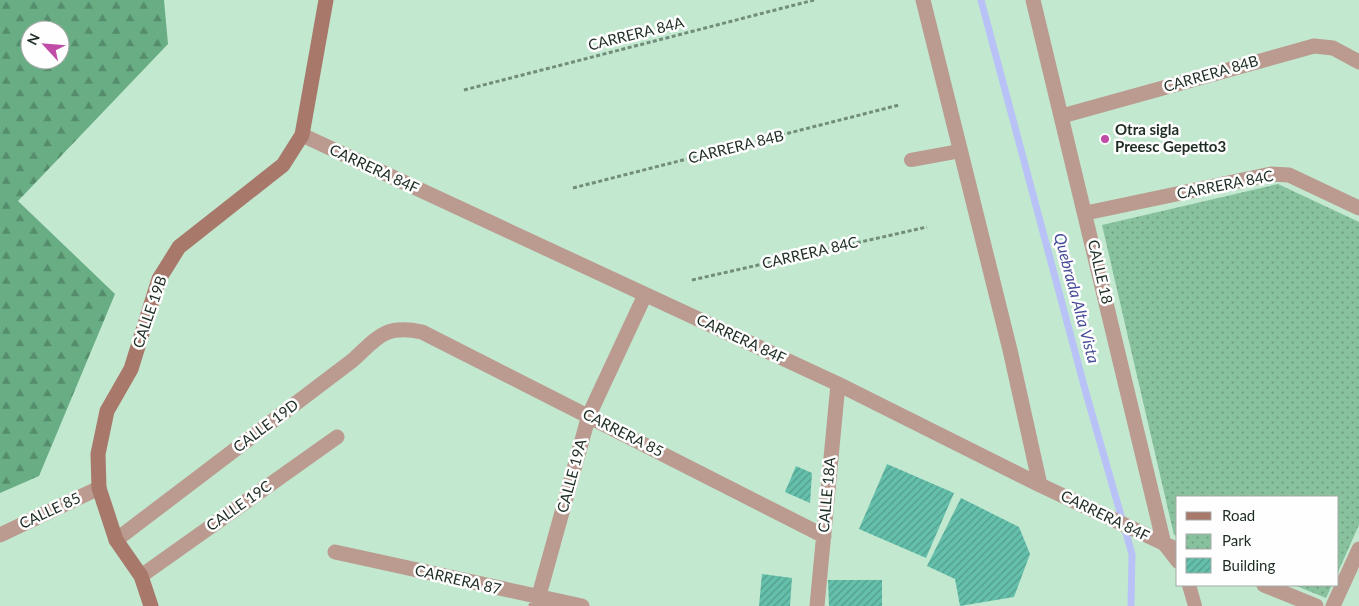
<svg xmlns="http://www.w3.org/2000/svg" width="1359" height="606" viewBox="0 0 1359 606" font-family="Lato,sans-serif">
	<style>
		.forest { fill: url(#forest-firs); fill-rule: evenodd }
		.park { fill: url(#park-dots) }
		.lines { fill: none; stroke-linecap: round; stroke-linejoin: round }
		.stream { stroke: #b9c2f7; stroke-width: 7 }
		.building { fill: url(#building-hatch) }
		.path { stroke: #728d7c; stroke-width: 3; stroke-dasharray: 4 2.5; stroke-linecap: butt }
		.lane { stroke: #bb9a90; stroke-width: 14 }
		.street { stroke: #bb9a90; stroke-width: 15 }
		.secondary { stroke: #a8786b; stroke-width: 15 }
		.poi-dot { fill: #bf4ca6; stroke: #fefefe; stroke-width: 2 }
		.labels { text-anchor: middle; stroke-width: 5; stroke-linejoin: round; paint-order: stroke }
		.street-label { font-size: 15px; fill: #1e2d23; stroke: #fefefe }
		.poi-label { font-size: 15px; font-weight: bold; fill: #1e2d23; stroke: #fefefe; text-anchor: start }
		.water-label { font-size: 16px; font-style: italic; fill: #454b98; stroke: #fefefe }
	</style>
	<defs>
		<pattern id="forest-firs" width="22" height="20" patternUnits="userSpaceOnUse" patternTransform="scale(1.25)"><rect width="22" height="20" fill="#68ad84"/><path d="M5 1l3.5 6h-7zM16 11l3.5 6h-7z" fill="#558d6c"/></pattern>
		<pattern id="park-dots" width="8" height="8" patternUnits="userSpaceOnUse" patternTransform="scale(1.25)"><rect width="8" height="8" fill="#87c19d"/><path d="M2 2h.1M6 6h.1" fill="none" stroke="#6e9d80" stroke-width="1.8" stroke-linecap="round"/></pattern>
		<pattern id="building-hatch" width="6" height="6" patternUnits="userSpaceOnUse" patternTransform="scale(1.25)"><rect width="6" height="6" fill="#64c0ab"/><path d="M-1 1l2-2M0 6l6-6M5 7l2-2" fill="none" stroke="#529c8b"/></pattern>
	</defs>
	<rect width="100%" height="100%" fill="#c2e8d0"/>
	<path class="forest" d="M0 0H164L168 44 18 201 115 294 39 476 0 493ZM30 30H60V60H30Z"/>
	<path class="park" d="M1278 184 1359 222V525L1338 572V497H1178V536L1174 535 1102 225Z
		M1294 585H1332L1326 598Z"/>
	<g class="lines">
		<path class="stream" d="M981 0 1086 393 1132 554 1131 606"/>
	</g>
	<path class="building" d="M887 464 954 493 926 558 859 529Z
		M796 466 812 473 810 503 785 492Z
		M961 498 1019 527 1030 554 1014 597 960 606 955 579 927 566Z
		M762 574 792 578 790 606H759Z
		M828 580H882V606H829Z"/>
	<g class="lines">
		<path class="path" d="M464 90 814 0
			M573 188 899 105
			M692 280 927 227"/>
		<path class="lane" d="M911 160 960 151
			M1164 544 1178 562
			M1189 585 1195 606"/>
		<path class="street" d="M923 0 1010 350 1040 485
			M1033 0 1164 544
			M1062 116 1314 46 1333 48 1359 62
			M302 135 838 384 1040 485 1178 550
			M1086 213 1271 174 1289 175 1359 208
			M0 535 99 488
			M116 540 353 360C378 337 385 324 422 332L824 536
			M335 552 582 606
			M141 576 337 437
			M1264 585 1316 606
			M536 606 589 415 645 295
			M817 606 838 384
			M1333 606 1359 549"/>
		<path class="secondary" d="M151 606 141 576 116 540 99 488 98 454 107 411 131 369 159 279 179 247 283 165 302 135 326 0"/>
	</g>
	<circle class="poi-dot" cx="1105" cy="139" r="5"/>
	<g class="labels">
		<g class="street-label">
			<text transform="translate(636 34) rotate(-14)" y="5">CARRERA 84A</text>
			<text transform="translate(1211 74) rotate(-16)" y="5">CARRERA 84B</text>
			<text transform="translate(736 147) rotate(-14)" y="5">CARRERA 84B</text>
			<text transform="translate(374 169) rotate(25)" y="5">CARRERA 84F</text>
			<text transform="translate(1225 185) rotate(-11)" y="5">CARRERA 84C</text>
			<text transform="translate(810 253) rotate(-13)" y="5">CARRERA 84C</text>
			<text transform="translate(1100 272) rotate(77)" y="5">CALLE 18</text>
			<text transform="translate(150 312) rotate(-71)" y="5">CALLE 19B</text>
			<text transform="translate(741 339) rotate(25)" y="5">CARRERA 84F</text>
			<text transform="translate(266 426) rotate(-37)" y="5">CALLE 19D</text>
			<text transform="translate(623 433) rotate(27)" y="5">CARRERA 85</text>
			<text transform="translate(572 476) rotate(-75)" y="5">CALLE 19A</text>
			<text transform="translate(827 495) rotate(-85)" y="5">CALLE 18A</text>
			<text transform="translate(239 506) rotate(-35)" y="5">CALLE 19C</text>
			<text transform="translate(50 511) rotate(-25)" y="5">CALLE 85</text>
			<text transform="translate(1105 516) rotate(26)" y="5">CARRERA 84F</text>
			<text transform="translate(458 580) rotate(13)" y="5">CARRERA 87</text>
		</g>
		<g class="poi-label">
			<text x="1115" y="135">Otra sigla<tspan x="1115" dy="17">Preesc Gepetto3</tspan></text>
		</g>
		<g class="water-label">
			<text transform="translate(1077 298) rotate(75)" y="6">Quebrada Alta Vista</text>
		</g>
	</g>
	<rect x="1176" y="496" width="162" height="90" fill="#fefefe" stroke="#a4aaa6"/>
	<rect x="1186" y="512" width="25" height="8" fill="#a8786b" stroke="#a4aaa6"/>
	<text x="1222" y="521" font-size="15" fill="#1e2d23">Road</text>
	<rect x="1186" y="534" width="25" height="15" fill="url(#park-dots)" stroke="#a4aaa6"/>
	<text x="1222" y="546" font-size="15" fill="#1e2d23">Park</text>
	<rect x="1186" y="558" width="25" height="15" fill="url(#building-hatch)" stroke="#a4aaa6"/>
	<text x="1222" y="571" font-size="15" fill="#1e2d23">Building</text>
	<g transform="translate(45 45) rotate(296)"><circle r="24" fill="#fefefe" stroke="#a4aaa6"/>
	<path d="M0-4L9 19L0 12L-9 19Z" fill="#bf4ca6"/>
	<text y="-8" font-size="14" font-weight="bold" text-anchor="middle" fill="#1e2d23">N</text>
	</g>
</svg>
